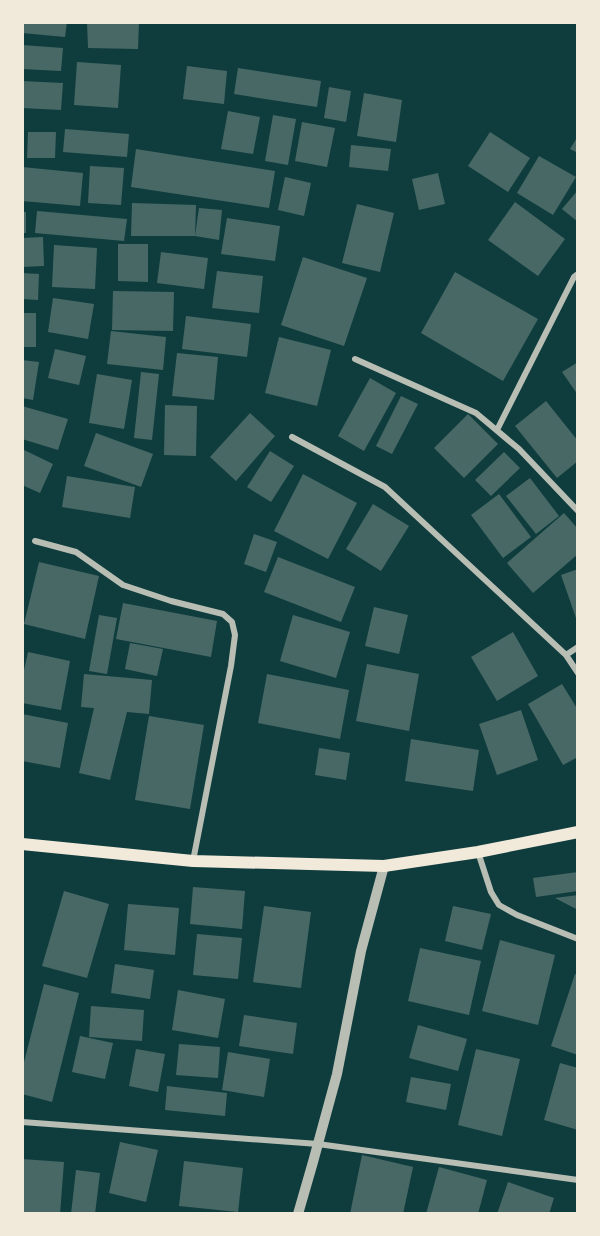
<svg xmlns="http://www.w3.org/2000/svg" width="600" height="1236" viewBox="0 0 600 1236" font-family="'Source Serif 4',serif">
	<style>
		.building { fill: #486865 }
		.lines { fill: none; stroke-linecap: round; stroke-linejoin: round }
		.minor { stroke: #b8beb3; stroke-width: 6 }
		.tertiary { stroke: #b8beb3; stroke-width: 10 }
		.secondary { stroke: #f1e9da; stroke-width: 12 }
	</style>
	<rect width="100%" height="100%" fill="#0f3d3e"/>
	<path class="building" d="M22 22H67L65 37 22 33Z
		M87 22H139L138 49 88 48Z
		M22 45 63 48 61 71 22 69Z
		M77 62 121 65 118 108 74 105Z
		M187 66 227 71 224 104 183 99Z
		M238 68 321 81 317 107 234 94Z
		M22 81 63 83 61 110 22 108Z
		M329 87 351 91 346 122 324 118Z
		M364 93 402 100 396 142 357 136Z
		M228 111 260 117 253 154 221 149Z
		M273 115 296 119 288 165 265 161Z
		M302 122 335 128 327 167 295 161Z
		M65 129 129 134 127 157 63 152Z
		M28 132H56L55 158H27Z
		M490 132 530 158 508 192 468 166Z
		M578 136V153L570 149Z
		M351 145 391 149 388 171 349 167Z
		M136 149 275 171 269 208 131 187Z
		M539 156 576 177 553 215 517 193Z
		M90 166 124 168 121 205 88 203Z
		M22 167 83 173 80 206 22 201Z
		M438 173 445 204 419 210 412 179Z
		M285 177 311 183 304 216 278 210Z
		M578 190V222L562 209Z
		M515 202 565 239 538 276 488 240Z
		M132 203 196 205 195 236H131Z
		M357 204 394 213 380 272 342 263Z
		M199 208 222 210 219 240 195 236Z
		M37 211 127 219 124 241 35 233Z
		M22 212H26V233H22Z
		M227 218 280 226 275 261 221 254Z
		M43 237 44 266 22 267V238Z
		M118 244H148V282L118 281Z
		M54 245 97 248 95 289 52 287Z
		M161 252 208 258 204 289 157 283Z
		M303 257 367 278 344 346 281 325Z
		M217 271 263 276 259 313 212 308Z
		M455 272 538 319 503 381 421 333Z
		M22 273 39 274 38 300 22 299Z
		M113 291 174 292 173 331 112 330Z
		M53 298 94 304 88 339 48 332Z
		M22 313H36V347H22Z
		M186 316 251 324 247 357 182 349Z
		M111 331 166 337 163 370 107 364Z
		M279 337 331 350 317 406 265 393Z
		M55 349 86 356 79 385 48 378Z
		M177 353 218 357 214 400 172 396Z
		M22 360 39 362 33 400 22 398Z
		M578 362V395L562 372Z
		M141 372 159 374 152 440 134 438Z
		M97 374 132 380 124 429 89 423Z
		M370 378 396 393 364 451 338 436Z
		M401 396 418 404 392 454 376 446Z
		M546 401 578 441V461L557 478 515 426Z
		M165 405 197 406 196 456 164 455Z
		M22 406 68 419 58 450 22 439Z
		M250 413 275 436 236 481 210 457Z
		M468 414 498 444 464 478 434 448Z
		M96 433 153 454 141 487 84 466Z
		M22 449 53 464 40 493 22 485Z
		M270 451 294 466 271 502 247 487Z
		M504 452 520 468 491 496 475 480Z
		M303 474 357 503 328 559 274 531Z
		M67 476 135 487 130 518 62 507Z
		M530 478 559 516 536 534 506 496Z
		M499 494 531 537 503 558 471 515Z
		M373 504 409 526 381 571 346 549Z
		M564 513 578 529V554L533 593 507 563Z
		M254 534 277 542 266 572 244 564Z
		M278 557 355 587 341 622 264 592Z
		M39 562 99 576 85 639 24 624Z
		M578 569V621H577L561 575Z
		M123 603 217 621 211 657 116 639Z
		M374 607 408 615 399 654 365 646Z
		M99 615 117 618 107 674 89 671Z
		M293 615 350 632 336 678 280 661Z
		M513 632 538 676 497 701 471 657Z
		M130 643 163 649 157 676 125 669Z
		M28 652 70 661 61 710 22 703V679Z
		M367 664 419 674 409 731 356 721Z
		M84 674 152 680 149 714 127 712 110 780 79 773 94 708 81 707Z
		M267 674 349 690 340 739 258 723Z
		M562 684 578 710V757L563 765 528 704Z
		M521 710 538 760 497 775 479 724Z
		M22 714 68 723 60 768 22 761Z
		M149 716 204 725 190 809 135 800Z
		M411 739 479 750 473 791 405 781Z
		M319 748 350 753 346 780 315 775Z
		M578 872V891L536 897 533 878Z
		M193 887 245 891 242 929 190 924Z
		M64 891 109 904 87 978 42 966Z
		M578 895V910L555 898Z
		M128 904 179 908 175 955 124 950Z
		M264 906 311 912 301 988 253 982Z
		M453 906 491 914 482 950 445 941Z
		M197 934 242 938 238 979 193 975Z
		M500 940 555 955 538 1025 482 1011Z
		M420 948 481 961 469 1015 408 1001Z
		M115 964 154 970 150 999 111 993Z
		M575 974 578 975V1055L551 1046Z
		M44 984 79 993 52 1102 22 1094V1070Z
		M178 990 225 999 218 1038 172 1030Z
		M91 1006 144 1010 142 1041 89 1037Z
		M244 1015 297 1023 293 1054 239 1046Z
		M418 1025 467 1039 458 1071 409 1058Z
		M80 1036 113 1043 105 1079 72 1072Z
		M179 1044 220 1047 218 1078 176 1075Z
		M136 1049 165 1054 158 1092 129 1086Z
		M476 1049 520 1059 502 1136 458 1125Z
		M228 1052 270 1059 264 1097 222 1090Z
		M560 1063 578 1068V1130L544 1120Z
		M411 1077 451 1084 446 1110 406 1102Z
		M167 1086 227 1093 225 1116 165 1110Z
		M120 1142 158 1150 146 1202 109 1193Z
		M362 1155 413 1167 403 1214H350Z
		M22 1159 64 1162 60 1214H22Z
		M184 1161 243 1168 238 1212 179 1206Z
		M439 1167 487 1180 478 1214H426Z
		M76 1170 100 1173 95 1214H71Z
		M508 1182 554 1198 549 1214H497Z"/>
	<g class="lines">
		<path class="minor" d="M355 359 476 413 519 449 578 511
			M497 430 574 277 578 274
			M292 437 385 487 566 655 578 673
			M35 541 76 552 123 585 171 601 223 614 232 622 235 635 231 666 193 861
			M566 655 578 647
			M478 852 491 892 499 905 517 915 578 939
			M22 1122 318 1144 578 1180"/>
		<path class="tertiary" d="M298 1214 313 1162 337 1074 361 951 384 866"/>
		<path class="secondary" d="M22 844 193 861 384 866 478 852 578 832"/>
	</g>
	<rect width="600" height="1236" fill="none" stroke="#f1e9da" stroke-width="48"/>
</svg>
